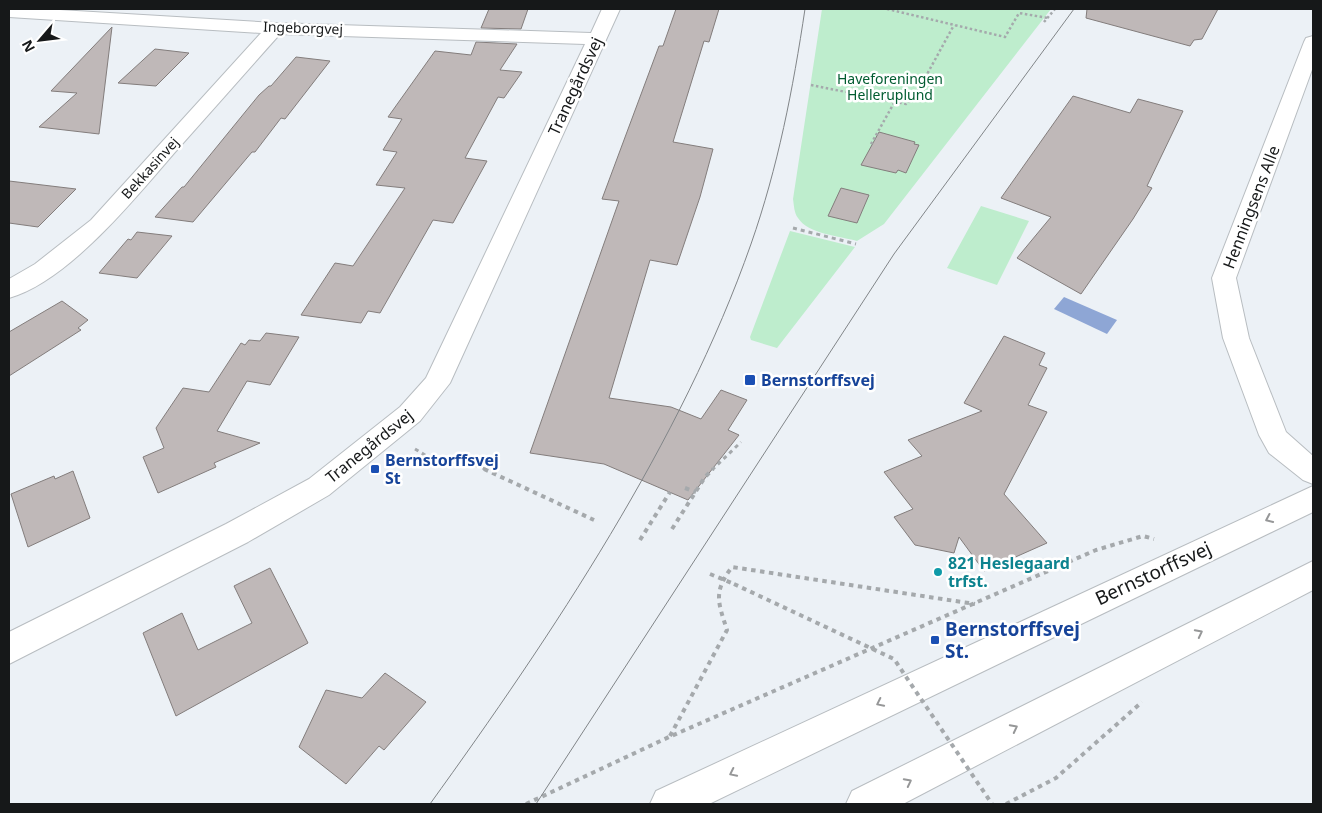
<svg xmlns="http://www.w3.org/2000/svg" width="1322" height="813" viewBox="0 0 1322 813" font-family="'Noto Sans',sans-serif">
	<style>
		.green { fill: #beedcd }
		.water { fill: #8ea6d5 }
		.building { fill: #bfb8b8; stroke: #837d7c }
		.lines { fill: none; stroke-linecap: round; stroke-linejoin: round }
		.minor-casing { stroke: #b8bdc1; stroke-width: 2 }
		.path-far2 { stroke: #a5a9ac; stroke-width: 2.5; stroke-dasharray: 2.5 2.5; stroke-linecap: butt }
		.path-far1 { stroke: #a5a9ac; stroke-width: 3; stroke-dasharray: 4 4; stroke-linecap: butt }
		.path { stroke: #a5a9ac; stroke-width: 4; stroke-dasharray: 4.5 4.5; stroke-linecap: butt }
		.minor { fill: #fff; fill-rule: evenodd }
		.tram { stroke: #818588; stroke-width: 1 }
		.path-bridge { stroke: #a5a9ac; stroke-width: 4; stroke-dasharray: 4.5 4.5; stroke-linecap: butt }
		.oneway { stroke: #969798 }
		.transit-dot { fill: #1a4fb4; stroke: #fff; stroke-width: 2 }
		.culture-dot { fill: #0f9aa8; stroke: #fff; stroke-width: 2 }
		.labels { text-anchor: middle; stroke-width: 5; stroke-linejoin: round; paint-order: stroke }
		.far-street-label { font-size: 14px; fill: #161819; stroke: #fff }
		.far-park-label { font-size: 14px; fill: #025c31; stroke: #fff }
		.street-label { font-size: 16px; fill: #161819; stroke: #fff }
		.transit-label { font-size: 16px; font-weight: bold; fill: #164399; stroke: #fff; text-anchor: start }
		.culture-label { font-size: 16px; font-weight: bold; fill: #0d838f; stroke: #fff; text-anchor: start }
		.near-street-label { font-size: 19px; fill: #161819; stroke: #fff }
		.near-transit-label { font-size: 19px; font-weight: bold; fill: #164399; stroke: #fff; text-anchor: start }
	</style>
	<rect width="100%" height="100%" fill="#ecf1f6"/>
	<path class="green" d="M822 9H1051L884 224 857 241C840 236 808 234 798 218 794 213 794 205 793 199Z
		M981 206 1029 221 997 285 947 268Z
		M790 231 855 247 777 348 751 340 750 337Z"/>
	<path class="water" d="M1064 297 1117 320 1107 334 1054 309Z"/>
	<path class="building" d="M489 9H528L521 29 481 28Z
		M676 9H719L709 42 704 41 673 142 713 149 700 197 677 265 650 260 609 398 671 407 701 419 721 390 747 400 728 430 739 435 688 500 604 464 530 453 619 201 602 199 659 46H663Z
		M1087 9H1218L1202 39 1194 40 1190 46 1086 18Z
		M112 27 99 134 39 127 77 93 51 91Z
		M476 42 517 44 500 70 522 72 504 98 498 97 465 158 487 161 453 223 433 220 380 313 368 311 361 323 301 315 335 263 353 266 405 188 376 185 397 152 383 150 402 119 388 117 435 51 471 55Z
		M155 49 189 53 156 86 118 83Z
		M296 57 330 61 285 119 281 118 255 152H252L193 222 155 217 182 187H184L259 95 269 86H271Z
		M1073 96 1130 113 1138 99 1183 111 1147 186 1152 188 1133 219 1081 294 1017 258 1051 217 1001 198Z
		M879 132 915 142 914 144 919 145 906 173 898 170 896 173 861 165Z
		M9 181 76 189 38 227 9 223Z
		M841 188 869 195 857 223 828 216Z
		M137 232 172 236 137 278 99 273 128 239 131 240Z
		M62 301 88 320 78 328 81 330 9 376V332Z
		M266 333 299 337 270 385 247 381 217 431 260 443 214 463 216 467 158 493 143 457 164 448 156 428 183 388 209 392 241 343 245 345 249 340 260 341Z
		M1004 336 1045 353 1039 365 1047 368 1028 405 1047 412 1004 494 1047 543 984 571 959 537 954 553 915 545 894 517 913 509 884 472 922 456 908 440 982 411 964 403Z
		M73 471 90 518 28 547 11 494 54 476 55 479Z
		M270 568 308 643 176 716 143 633 182 613 198 650 252 623 234 586Z
		M385 673 426 702 384 750 379 746 346 784 299 747 326 690 362 698Z"/>
	<g class="lines">
		<g class="minor-casing">
			<path id="minor" d="M9 9H43L275 23 591 33 602 9H620L450 383 420 421 329 495 248 542 9 664V632L226 524 309 479 400 407 426 378 585 44 280 34C245 73 211 112 176 151 136 197 69 281 9 298V279L35 264 91 220 261 33 9 17Z
				M1313 36V67L1236 278 1249 338 1286 432 1313 456V484L1303 480 1269 453 1259 435 1223 338 1212 278 1304 42 1306 38Z
				M1313 486V512L709 804H650L656 791Z
				M1313 561V590L903 804H846L852 791Z"/>
		</g>
		<path class="path-far2" d="M887 9 1005 37 1019 13 1048 18
			M1044 22 1055 9
			M811 85 906 104 914 98 954 25
			M871 144 894 103"/>
		<path class="path-far1" d="M793 228 856 244
			M415 449 435 461 473 464 487 470
			M712 470 741 442"/>
		<path class="path" d="M484 469 594 520
			M685 488 696 492
			M672 529 705 477 713 469
			M640 540 670 492
			M710 574 734 584
			M670 736 727 630C718 602 713 592 732 567L975 604
			M526 804 669 737 1096 550 1143 536 1154 539
			M1006 804 1056 778 1142 702"/>
		<use href="#minor" class="minor"/>
		<path class="tram" d="M430 804C552 635 682 441 751 244 778 167 793 89 805 9
			M536 804 894 254 1074 9"/>
		<path class="path-bridge" d="M734 584 894 659 992 804"/>
	</g>
	<defs><path id="oneway-chevron" d="M-2-3.5L2.5 0L-2 3.5" fill="none" stroke-width="1.6" stroke-linecap="round" stroke-linejoin="round" transform="scale(1.25)"/></defs>
	<g class="oneway">
		<use href="#oneway-chevron" transform="translate(1269 519) rotate(155)"/>
		<use href="#oneway-chevron" transform="translate(1199 633) rotate(-27)"/>
		<use href="#oneway-chevron" transform="translate(880 703) rotate(154)"/>
		<use href="#oneway-chevron" transform="translate(1014 728) rotate(-27)"/>
		<use href="#oneway-chevron" transform="translate(733 773) rotate(154)"/>
		<use href="#oneway-chevron" transform="translate(908 782) rotate(-27)"/>
	</g>
	<g class="transit-dot">
		<rect x="744" y="374" width="12" height="12" rx="2.5"/>
		<rect x="370" y="464" width="10" height="10" rx="2.5"/>
		<rect x="930" y="635" width="10" height="10" rx="2.5"/>
	</g>
	<circle class="culture-dot" cx="938" cy="572" r="5"/>
	<g class="labels">
		<g class="far-street-label">
			<text transform="translate(303 28) rotate(2)" y="5">Ingeborgvej</text>
			<text transform="translate(150 168) rotate(-48)" y="5">Bekkasinvej</text>
		</g>
		<g class="far-park-label">
			<text x="890" y="84">Haveforeningen<tspan x="890" dy="16">Helleruplund</tspan></text>
		</g>
		<g class="street-label">
			<text transform="translate(575 86) rotate(-65)" y="6">Tranegårdsvej</text>
			<text transform="translate(1251 207) rotate(-69)" y="6">Henningsens Alle</text>
			<text transform="translate(369 446) rotate(-39)" y="6">Tranegårdsvej</text>
		</g>
		<g class="transit-label">
			<text x="761" y="386">Bernstorffsvej</text>
			<text x="385" y="466">Bernstorffsvej<tspan x="385" dy="18">St</tspan></text>
		</g>
		<g class="culture-label">
			<text x="948" y="569">821 Heslegaard<tspan x="948" dy="18">trfst.</tspan></text>
		</g>
		<g class="near-street-label">
			<text transform="translate(1153 573) rotate(-25)" y="7">Bernstorffsvej</text>
		</g>
		<g class="near-transit-label">
			<text x="945" y="636">Bernstorffsvej<tspan x="945" dy="22">St.</tspan></text>
		</g>
	</g>
	<rect width="1322" height="813" fill="none" stroke="#161819" stroke-width="20"/>
	<g transform="translate(40 40) rotate(242)" stroke="#ffffff" stroke-width="4" paint-order="stroke">
	<path d="M0-4L9 19L0 12L-9 19Z" fill="#161819"/>
	<text y="-8" font-size="14" font-weight="bold" text-anchor="middle" fill="#161819">N</text>
	</g>
</svg>
